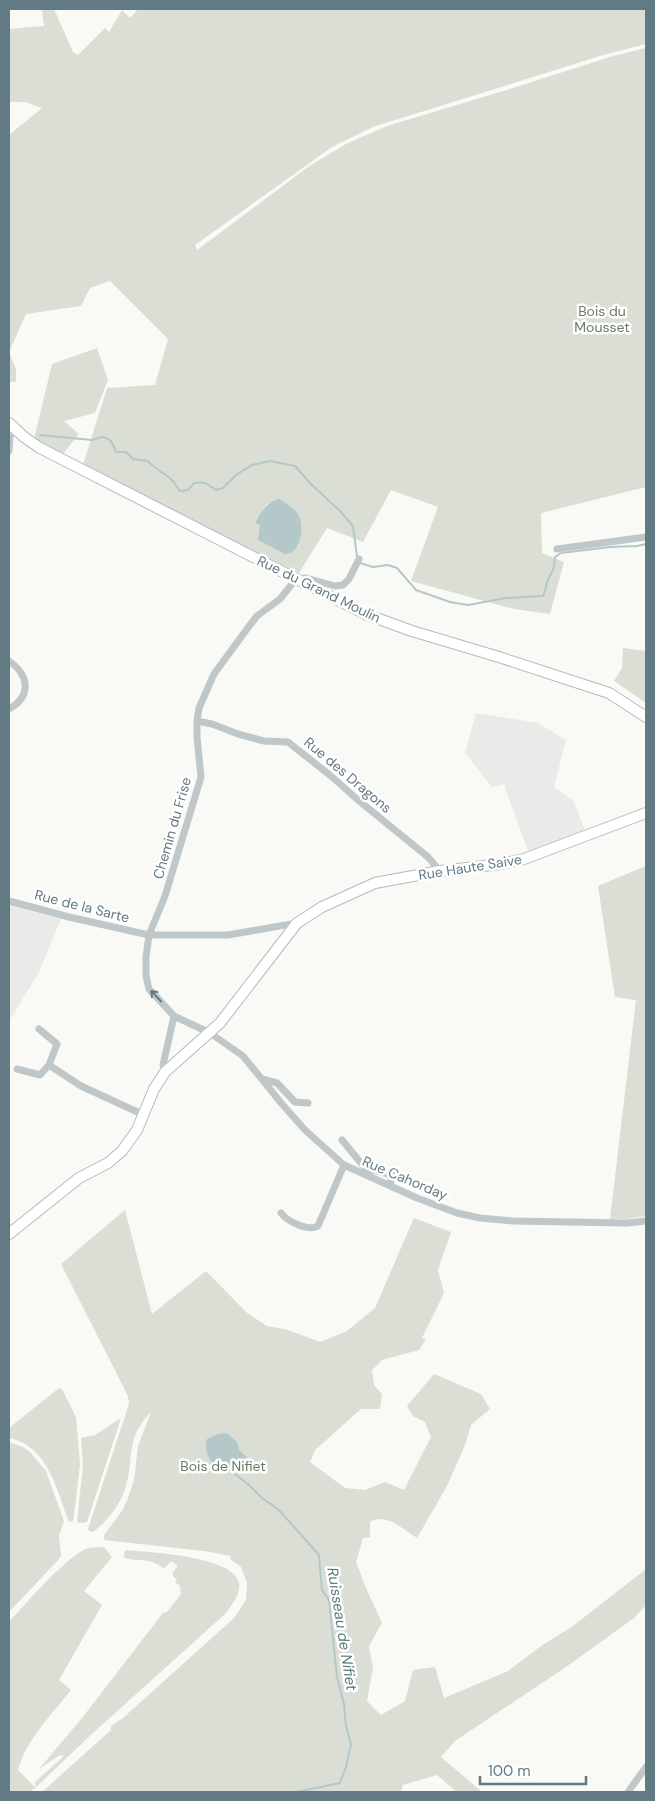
<svg xmlns="http://www.w3.org/2000/svg" width="655" height="1801" viewBox="0 0 655 1801" font-family="'DM Sans',sans-serif">
	<style>
		.built { fill: #eaeae9 }
		.green { fill: #daded5; fill-rule: evenodd }
		.water { fill: #b5c8c9 }
		.lines { fill: none; stroke-linecap: round; stroke-linejoin: round }
		.stream { stroke: #b5c8c9; stroke-width: 2 }
		.secondary-casing { stroke: #b2bbbe; stroke-width: 12 }
		.street { stroke: #bfc7c9; stroke-width: 7 }
		.secondary { stroke: #fff; stroke-width: 10 }
		.oneway { stroke: #627a84 }
		.labels { text-anchor: middle; stroke-width: 5; stroke-linejoin: round; paint-order: stroke }
		.park-label { font-size: 14px; fill: #6b7a61; stroke: #fff }
		.street-label { font-size: 14px; fill: #627a84; stroke: #fff }
		.water-label { font-size: 15px; font-style: italic; fill: #5d7b7d; stroke: #fff }
	</style>
	<rect width="100%" height="100%" fill="#f9f9f6"/>
	<path class="built" d="M476 713 538 723 566 740 554 787 573 800 585 830 528 851 505 788V784L492 787 465 753Z
		M9 905 61 919 38 974 9 1021Z"/>
	<path class="green" d="M54 9 73 52 78 55 105 28 109 32 122 10 130 18 138 9H646V44L600 56 373 127 332 147 195 245 197 250 308 167 346 144 387 126 510 89 613 56 646 48V487L541 513 542 553 564 562 550 614 514 609 411 581 438 507 391 490 363 542 327 528 299 573 83 465 107 388 155 385 168 339 110 281 90 288 81 306 26 314 9 352 16 369V382H9V135L42 108 25 102H9V29L44 26 42 10ZM280 499C299 513 306 522 298 546H270L260 541V525L255 522 267 504Z
		M97 348 108 380 95 413 64 421 79 434 63 454 34 439 52 364Z
		M623 648 646 651V703L614 681 622 668Z
		M646 866V1216L626 1219H610L636 1000 615 997 598 886Z
		M125 1210 152 1314 206 1271 247 1313 267 1326 288 1330 320 1342 347 1331 375 1308 414 1218 451 1232 438 1270 444 1293 422 1338 426 1340 419 1350 382 1360 372 1370 374 1385 382 1394 380 1409H361L315 1450 310 1462 345 1488 365 1490 385 1482 404 1490 431 1437 425 1422 413 1416 407 1406 434 1374 481 1394 490 1409 471 1425 465 1445 447 1486 417 1538C404 1530 386 1512 370 1522V1537L363 1538 356 1562 366 1588 382 1623 369 1646 373 1668 367 1701 381 1715 405 1701 413 1670 435 1667 444 1698 508 1671 541 1646 573 1626 646 1569V1605L634 1618 566 1667 455 1741 441 1757 482 1792H457L437 1775 403 1785 401 1792H42L111 1730V1726L123 1718 234 1618 246 1600 247 1583 241 1567 230 1559 231 1556 204 1551 104 1540V1535L122 1511 128 1498 134 1480 138 1446 151 1412C123 1441 136 1459 124 1492 118 1508 106 1522 93 1532L89 1531 88 1529 126 1413 129 1403 128 1396 61 1264Z
		M59 1388 62 1389 76 1417 80 1464 74 1516 73 1521 70 1522 68 1520C57 1489 47 1445 9 1438V1428Z
		M121 1418 87 1522 79 1523 77 1521 83 1465 81 1438 95 1435Z
		M9 1442 23 1447 30 1452 46 1471 64 1521 59 1536 61 1555 59 1559 9 1612Z
		M104 1547 112 1557 84 1591 102 1605 59 1680 71 1690C52 1714 26 1740 18 1770L35 1787V1782L64 1756 60 1755 39 1769 82 1718 163 1613 167 1612 181 1594 180 1586 175 1582 177 1580 173 1576V1572L178 1566 171 1561 166 1567 163 1568C146 1555 139 1564 124 1557L125 1550C148 1552 234 1556 239 1583 241 1594 231 1606 225 1614L93 1733 35 1788 30 1792H9V1622C24 1606 70 1552 89 1548 93 1547 99 1548 104 1547Z"/>
	<path class="water" d="M280 499C287 504 298 510 300 519 304 531 300 554 285 554L258 540 260 525 255 523C261 512 267 501 280 499Z
		M227 1433 237 1442 239 1450 247 1457 230 1470 216 1468C208 1458 204 1451 207 1439L218 1434Z"/>
	<g class="lines">
		<path class="stream" d="M40 435 92 440 102 437 106 438 111 441 116 452H126L133 459 148 461C153 468 165 473 172 480 175 483 177 488 180 491L188 490 194 483C205 481 207 484 216 490L223 488 236 475 252 465 270 461 295 466 311 484 340 511 353 526 357 557
			M360 563 373 567 388 565 397 568 416 590 450 602 468 605 506 598 543 596C545 591 546 586 548 580 553 569 554 571 555 557L561 553 610 547 637 546 646 544
			M230 1470 249 1485 262 1498 279 1510 319 1555 322 1590 329 1600 337 1677 344 1704 346 1726 351 1744 346 1767 340 1783 297 1792"/>
		<g class="secondary-casing">
			<path id="secondary" d="M9 423 24 437 40 448 365 614 412 631 499 657 609 693 646 717
				M9 1234 79 1178 108 1163 122 1151 137 1130 154 1089 165 1072 220 1023 297 923 322 907 375 883 440 871 501 864 524 859 646 813"/>
		</g>
		<path class="street" d="M9 451 10 437 13 429
			M557 549 646 537
			M359 559 349 579 343 585 335 586 306 578 296 579 280 599 257 616 247 629 214 674 199 708 197 721V737L201 777 165 896 149 935 146 957V976L149 989 174 1016 210 1033 243 1056 282 1104 305 1130 344 1165 417 1198 457 1213 480 1218 513 1221 627 1223 646 1221
			M9 661C29 675 32 696 9 709
			M197 721 212 724 238 734 264 741 288 742 331 776 358 800 428 857 440 871
			M9 901 69 917 149 935H228L297 923
			M49 1065 81 1086 144 1115
			M17 1069 40 1075 49 1065 57 1044 39 1029
			M165 1072 163 1065 174 1016
			M262 1079 277 1083 295 1102 308 1103
			M342 1140 365 1168 392 1175 390 1186
			M281 1213C287 1221 308 1232 318 1226L344 1165
			M628 1792 646 1767"/>
		<use href="#secondary" class="secondary"/>
	</g>
	<defs><path id="oneway-shaft" d="M-6 0H5M1.5-3L5.5 0L1.5 3" fill="none" stroke-width="1.6" stroke-linecap="round" stroke-linejoin="round" transform="scale(1.25)"/></defs>
	<use class="oneway" href="#oneway-shaft" transform="translate(156 996) rotate(-133)"/>
	<g class="labels">
		<g class="park-label">
			<text x="602" y="316">Bois du<tspan x="602" dy="16">Mousset</tspan></text>
			<text x="223" y="1471">Bois de Nifiet</text>
		</g>
		<g class="street-label">
			<text transform="translate(319 589) rotate(26)" y="5">Rue du Grand Moulin</text>
			<text transform="translate(348 775) rotate(40)" y="5">Rue des Dragons</text>
			<text transform="translate(172 828) rotate(-74)" y="5">Chemin du Frise</text>
			<text transform="translate(470 867) rotate(-9)" y="5">Rue Haute Saive</text>
			<text transform="translate(82 906) rotate(14)" y="5">Rue de la Sarte</text>
			<text transform="translate(405 1178) rotate(23)" y="5">Rue Cahorday</text>
		</g>
		<g class="water-label">
			<text transform="translate(342 1629) rotate(81)" y="5">Ruisseau de Nifiet</text>
		</g>
	</g>
	<rect width="655" height="1801" fill="none" stroke="#627a84" stroke-width="20"/>
	<path d="M480 1776v8h106v-8" fill="none" stroke="#627a84" stroke-width="2.5"/>
	<text x="488" y="1776" font-size="15" fill="#627a84" stroke="#ffffff" stroke-width="4" paint-order="stroke">100 m</text>
</svg>
